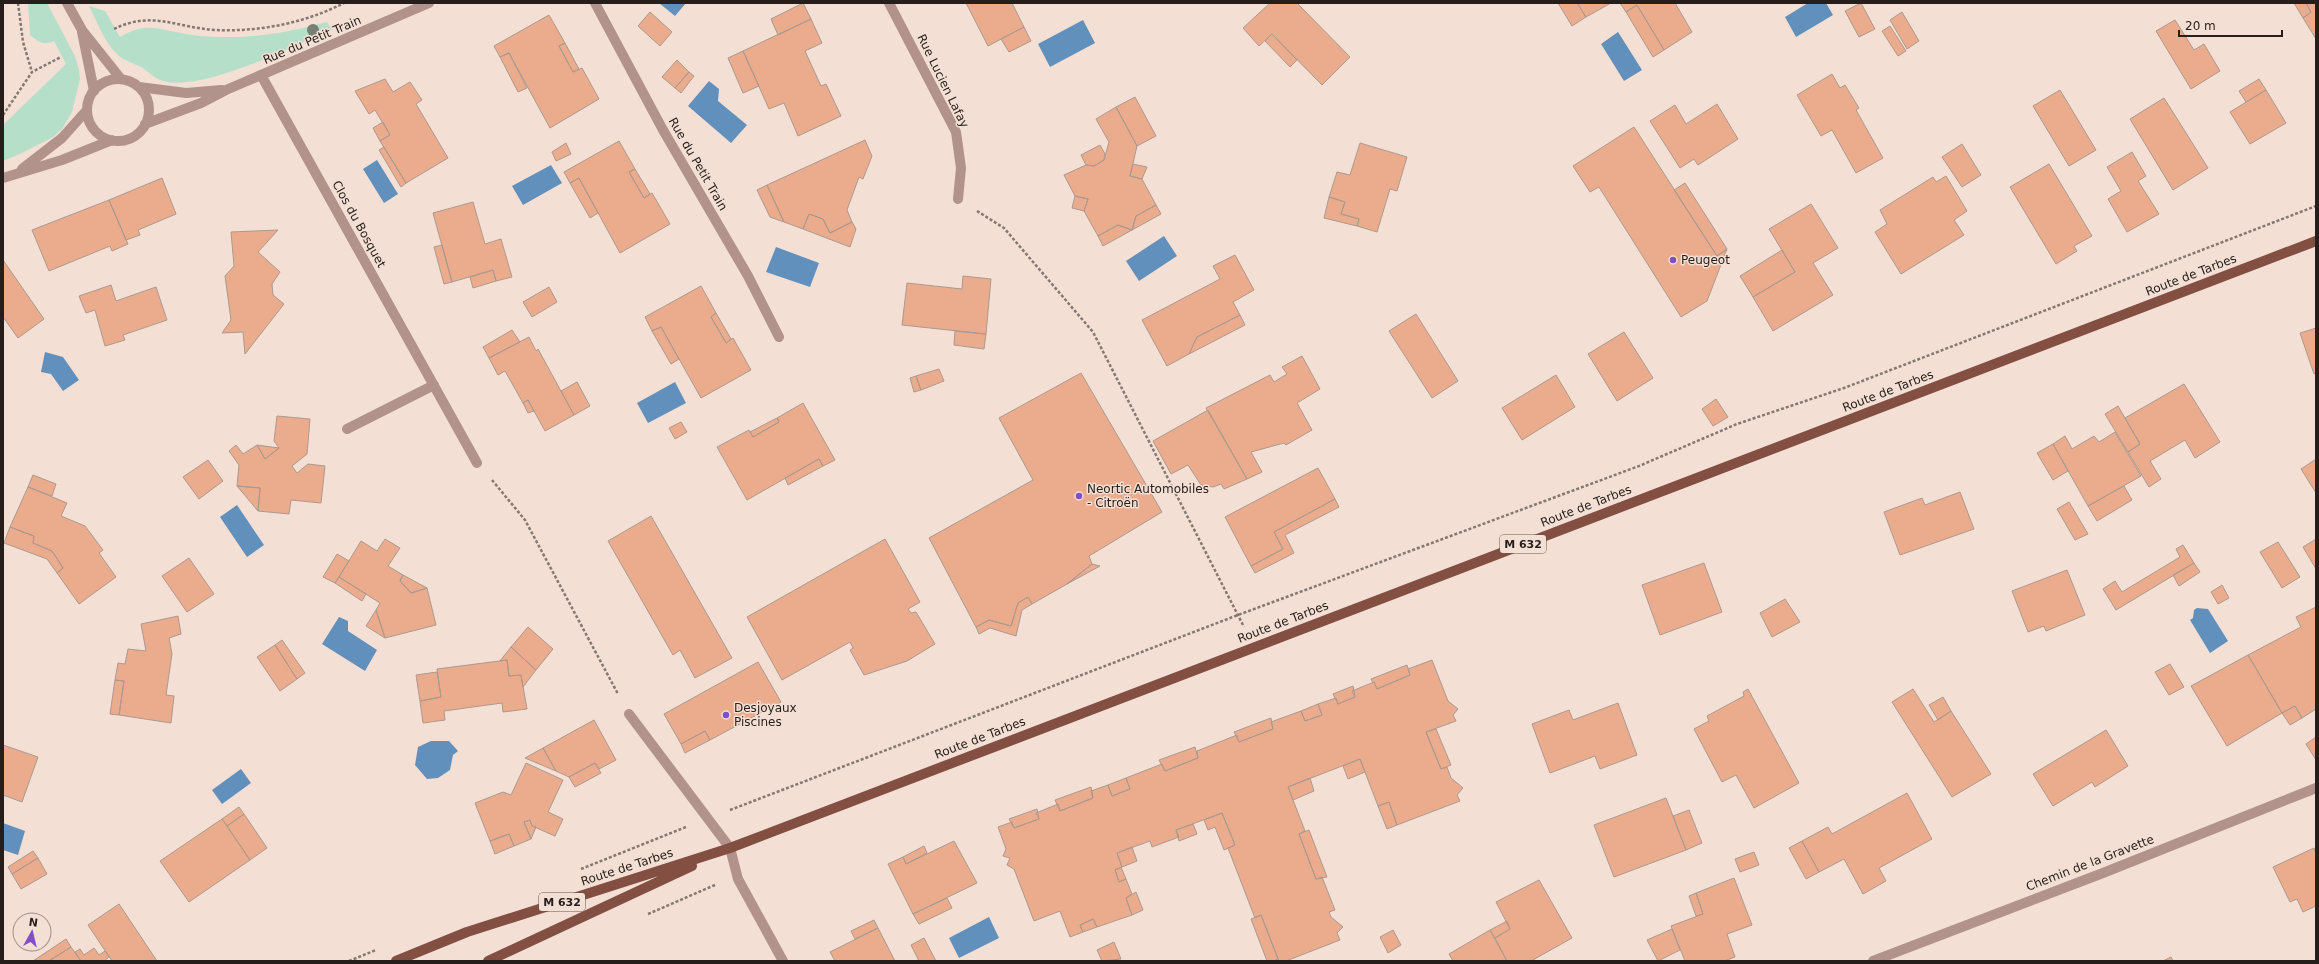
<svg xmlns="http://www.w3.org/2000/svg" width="2319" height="964" viewBox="0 0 2319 964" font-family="'DejaVu Sans',sans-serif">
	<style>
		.green { fill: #b5dfc8 }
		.water { fill: #6190bd }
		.building { fill: #eaac8c; stroke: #ac998f }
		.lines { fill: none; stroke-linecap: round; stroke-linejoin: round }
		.path { stroke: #857871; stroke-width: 2.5; stroke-dasharray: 3 2; stroke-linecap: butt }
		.minor { stroke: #b1938b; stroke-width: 10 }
		.tertiary { stroke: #b1938b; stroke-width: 10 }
		.primary { stroke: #824f42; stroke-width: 10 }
		.tree { fill: #787f73 }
		.poi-dot { fill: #804fc8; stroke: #f3dfd4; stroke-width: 1.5 }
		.labels { text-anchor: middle; stroke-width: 3; stroke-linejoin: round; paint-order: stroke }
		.shield { fill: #f3dfd4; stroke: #635852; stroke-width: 1 }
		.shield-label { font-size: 11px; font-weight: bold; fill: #251e1a }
		.street-label { font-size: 12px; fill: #251e1a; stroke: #f3dfd4 }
		.poi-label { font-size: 12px; fill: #251e1a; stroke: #f3dfd4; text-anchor: start }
	</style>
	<rect width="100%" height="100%" fill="#f3dfd4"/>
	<path class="green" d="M28 3H47L75 56 79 70 80 79 72 112 62 129 53 137 20 154 3 161V125L66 64 54 41C43 46 39 42 30 35Z
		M89 6 105 11 120 37C147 22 154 29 181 33 196 36 210 37 224 37 259 38 294 31 327 22L332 30C291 47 208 89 167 82 156 80 151 74 143 68 134 63 124 61 117 54 104 42 97 21 89 6Z"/>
	<path class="water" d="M659 3H686L675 16Z
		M1808 3H1826L1833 15 1796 37 1785 17Z
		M1083 20 1095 43 1050 67 1038 44Z
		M1618 32 1642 70 1624 81 1601 44Z
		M709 81 719 89 718 101 747 125 731 143 688 106Z
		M377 160 398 194 384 203 363 169Z
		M551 165 562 183 523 205 512 186Z
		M1164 236 1177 256 1139 281 1126 261Z
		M776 247 819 263 810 287 766 272Z
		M45 352 63 357 79 380 63 391 51 374 41 372Z
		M675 382 686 403 648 423 637 403Z
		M237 505 264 545 247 557 220 517Z
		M2197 608 2208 609 2228 641 2210 653 2190 620 2193 618 2194 610Z
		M339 617 348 621V631L377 650 365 671 322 644Z
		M431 741H449L458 751 453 755 450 770 438 778 427 779 415 765 418 747Z
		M241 769 251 783 222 804 212 790Z
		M3 823 25 831 18 855 3 850Z
		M989 917 999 938 959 958 949 938Z"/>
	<path class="building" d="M803 3 811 19 778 35 771 19Z
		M966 3H1012L1024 27 988 46Z
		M1270 3H1297L1350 57 1322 85 1272 34 1259 46 1243 28Z
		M1558 3H1577L1586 17 1572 26Z
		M1577 3H1611L1586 17Z
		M1620 3H1675L1692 32 1664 50 1637 5 1626 12Z
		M1861 3 1875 29 1859 37 1845 11Z
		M2294 3H2306L2311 12 2303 18Z
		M2306 3H2316V39L2303 18 2311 12Z
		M1637 5 1664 50 1653 57 1626 12Z
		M650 12 672 32 660 46 638 26Z
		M1902 12 1919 41 1907 49 1890 20Z
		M549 15 565 43 559 46 573 72 582 68 599 99 550 128 509 53 500 57 494 46Z
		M811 19 822 43 805 51 821 86 826 84 841 116 798 136 784 103 769 109 743 51Z
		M2175 20 2194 50 2204 44 2220 71 2191 89 2156 31Z
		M1890 26 1906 51 1898 56 1882 31Z
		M1024 27 1031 41 1009 52 1001 39Z
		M1272 34 1297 60 1290 67 1265 41Z
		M565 43 579 69 573 72 559 46Z
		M743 51 759 86 743 93 728 58Z
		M509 53 527 88 518 92 500 57Z
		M677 60 689 72 675 88 662 77Z
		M689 72 694 76 681 93 675 88Z
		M1832 74 1840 88 1845 85 1859 108 1856 110 1883 158 1856 173 1832 130 1821 136 1797 95Z
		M385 79 393 92 410 82 422 100 416 104 448 158 406 183 380 141 390 135 375 110 369 114 355 91Z
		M2259 79 2266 90 2246 102 2239 91Z
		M2060 90 2096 150 2069 166 2033 106Z
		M2266 90 2286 123 2250 144 2230 112Z
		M1135 97 1156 136 1137 146 1116 107Z
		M2164 98 2208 168 2173 190 2130 119Z
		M1717 104 1738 139 1698 165 1694 159 1680 168 1650 121 1675 105 1686 124Z
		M1116 107 1137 146 1130 176 1142 179 1156 205 1136 216 1132 230 1118 225 1098 236 1084 211 1088 199 1075 196 1064 175 1086 165 1094 166 1104 160 1109 142 1096 119Z
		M383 122 390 135 380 141 373 128Z
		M1634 127 1717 256 1727 249 1707 301 1681 317 1599 187 1590 192 1573 166Z
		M865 140 872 156 863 179 859 177 847 210 852 222 830 233 823 219 809 214 803 229 784 222 767 185Z
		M619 141 635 169 629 172 644 198 652 193 670 224 620 253 579 178 570 183 564 172Z
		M566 143 571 154 556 161 552 152Z
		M1360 143 1407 157 1397 191 1390 189 1377 232 1357 226 1359 219 1341 214 1345 202 1329 197 1337 172 1350 175Z
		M1962 144 1981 175 1962 187 1942 157Z
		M1100 145 1105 154 1104 160 1094 166 1086 165 1081 155Z
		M384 147 406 183 401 187 379 150Z
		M2132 152 2146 176 2138 181 2159 214 2127 232 2108 199 2121 191 2107 167Z
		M1133 164 1147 167 1142 179 1130 176Z
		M2049 164 2092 236 2074 246 2077 251 2056 264 2010 187Z
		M635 169 650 194 644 198 629 172Z
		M1946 176 1967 211 1954 220 1964 235 1901 274 1875 232 1887 224 1880 210 1933 177 1936 182Z
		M162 178 176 214 138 230 140 235 126 240 109 200Z
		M579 178 598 213 590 218 570 183Z
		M1685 183 1727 249 1717 256 1674 190Z
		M767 185 784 222 770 217 757 190Z
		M1075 196 1088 199 1084 211 1072 208Z
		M1329 197 1345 202 1341 214 1359 219 1357 226 1324 218Z
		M109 200 128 244 112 251 110 246 49 271 32 230Z
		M473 202 485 244 501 239 512 277 496 281 493 270 452 282 433 213Z
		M1811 204 1838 248 1813 263 1833 295 1773 331 1753 297 1795 272 1769 229Z
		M1156 205 1161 214 1103 246 1098 236 1118 225 1132 230 1136 216Z
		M809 214 823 219 830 233 852 222 856 229 850 247 803 229Z
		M278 230 258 252 280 272 272 284 273 295 284 304 245 354 243 332 222 333 231 320 225 276 234 266 231 232Z
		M442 245 452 282 444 284 434 247Z
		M1782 250 1795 272 1753 297 1740 276Z
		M1235 255 1254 290 1233 302 1240 315 1197 337 1189 354 1167 366 1142 320 1220 279 1213 266Z
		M3 260 44 319 18 338 3 317Z
		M493 270 496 281 473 288 470 277Z
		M963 276 991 279 986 334 902 325 907 283 962 289Z
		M111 285 116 301 156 287 167 320 123 335 125 340 105 346 95 310 86 313 79 296Z
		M701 286 716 313 711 317 726 343 733 338 751 370 701 398 661 327 652 331 645 317Z
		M549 287 557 302 532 317 523 302Z
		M716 313 731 339 726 343 711 317Z
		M1416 314 1458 381 1432 398 1389 331Z
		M1240 315 1245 325 1189 354 1197 337Z
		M661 327 679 359 671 364 652 331Z
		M2316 328V373L2314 374 2300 333Z
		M512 330 520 342 489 358 483 347Z
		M955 331 986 334 984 349 954 345Z
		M1624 332 1653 378 1617 401 1588 354Z
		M529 337 536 351 538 349 574 415 545 431 528 400 523 403 505 371 498 375 489 358Z
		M1302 356 1320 389 1297 403 1312 430 1286 445 1284 443 1251 452 1262 472 1247 479 1206 408 1270 375 1274 382 1287 374 1282 367Z
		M939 369 944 381 921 390 916 376Z
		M1081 373 1162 512 1089 556 1092 564 1067 584 1032 604 1028 597 1018 603 1011 626 989 620 976 627 929 538 1033 480 999 418Z
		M1556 375 1575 407 1522 440 1502 408Z
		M916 376 921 390 914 392 910 378Z
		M577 382 590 406 574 415 561 391Z
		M2184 384 2220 442 2195 458 2185 440 2150 461 2161 479 2149 487 2128 452 2140 444 2125 418Z
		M1716 399 1728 417 1713 426 1702 409Z
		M528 400 534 411 528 413 523 403Z
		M803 403 835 460 823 466 819 459 747 500 717 447 749 430 753 437 779 422 777 418Z
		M2118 406 2140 444 2128 452 2105 414Z
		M1208 410 1247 479 1224 489 1221 484 1213 487 1201 485 1188 465 1171 474 1153 441Z
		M277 416 310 419 307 454 292 466 297 473 308 464 325 466 321 503 291 500 289 514 258 511 260 488 237 486 239 465 229 451 236 445 243 454 257 445 265 459 279 448 274 441Z
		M777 418 779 422 753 437 750 432Z
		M681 422 687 432 675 439 669 428Z
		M2115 432 2141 476 2088 506 2053 444 2065 436 2072 449 2094 436 2099 442Z
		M2053 444 2068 471 2053 480 2037 453Z
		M257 445 279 448 265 459Z
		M819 459 823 466 788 485 785 478Z
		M2316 459V493L2301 469Z
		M208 460 223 481 199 499 183 477Z
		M1318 468 1335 499 1274 532 1283 549 1251 566 1225 517Z
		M33 475 56 484 52 496 28 487Z
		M237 486 260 488 258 511Z
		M2124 486 2132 500 2097 521 2088 506Z
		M28 487 67 503 61 516 85 526 103 550 99 553 116 577 79 604 57 573 63 568 52 551 33 543 34 536 10 527Z
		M1960 492 1974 529 1900 555 1884 512 1922 498 1925 505Z
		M1335 499 1339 507 1285 535 1294 553 1255 573 1251 566 1283 549 1274 532Z
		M2069 502 2088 534 2075 540 2057 509Z
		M651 516 732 658 695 678 680 650 673 655 608 541Z
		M10 527 34 536 33 543 52 551 63 568 57 573 47 559 4 543Z
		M385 539 400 548 388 566 403 575 400 581 411 593 427 588 436 625 385 638 376 610 380 603 339 577 361 541 377 551Z
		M885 539 920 602 908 609 911 613 916 612 935 644 907 661 864 675 850 650 853 648 850 642 782 680 747 617Z
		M2316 539V569L2303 547Z
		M2278 542 2300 577 2282 588 2260 552Z
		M2183 545 2194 563 2116 610 2103 589 2115 581 2122 592 2180 557 2176 549Z
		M337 554 349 561 335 583 323 577Z
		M189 558 214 594 187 612 162 576Z
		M1704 563 1722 612 1660 635 1642 585Z
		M2194 563 2200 572 2179 586 2173 575Z
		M1092 564 1100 566 1067 584Z
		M2067 570 2085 615 2046 631 2044 626 2028 632 2012 591Z
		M403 575 427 588 411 593 400 581Z
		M339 577 366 594 362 601 335 583Z
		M2222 585 2229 598 2218 604 2211 592Z
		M1028 597 1032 604 1022 610 1016 636 990 628 979 634 976 627 989 620 1011 626 1018 603Z
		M1785 599 1800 622 1772 637 1760 613Z
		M2316 607V709L2302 718 2295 706 2282 713 2248 655 2301 627 2296 617Z
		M376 610 385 638 366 626Z
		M178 616 181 634 169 638 172 654 166 695 174 696 171 723 119 715 124 681 115 680 118 663 125 664 128 649 146 651 141 624Z
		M528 627 553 649 536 670 511 647Z
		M282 640 305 673 297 679 275 645Z
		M275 645 297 679 280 691 257 657Z
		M511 647 536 670 523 687 521 675 509 676 507 660 500 661Z
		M2248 655 2282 713 2227 746 2191 686Z
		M507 660 509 676 521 675 527 709 503 712 502 703 444 711 445 720 423 723 420 701 441 697 437 669Z
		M1432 660 1448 701 1458 709 1453 715 1456 721 1426 732 1441 769 1447 767 1451 778 1463 788 1457 795 1460 801 1397 825 1389 802 1378 806 1360 759 1288 787 1305 831 1299 834 1316 879 1322 877 1335 910 1329 912 1331 917 1343 927 1337 933 1340 940 1286 961H1279L1261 915 1255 918 1228 848 1235 845 1222 813 1176 830 1179 837 1152 847 1150 841 1117 853 1122 867 1115 870 1119 882 1126 879 1132 894 1126 898 1132 915 1097 927 1093 919 1080 925 1083 932 1070 937 1060 911 1034 921 1014 869 1007 865 1010 858 1003 856 1006 849 998 827 1012 822 1014 828 1039 819 1036 813 1058 804 1060 811 1093 798 1091 791 1108 785 1112 796 1130 789 1126 778 1162 764 1165 771 1198 758 1197 751 1237 735 1239 742 1273 729 1271 722 1301 711 1305 721 1322 715 1318 704 1336 698 1338 704 1355 697 1352 691 1374 682 1377 689 1410 675 1408 669Z
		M758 662 781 702 710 740 705 731 681 744 664 714Z
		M2170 664 2184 687 2169 695 2155 672Z
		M1407 665 1410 675 1377 689 1374 682 1373 683 1371 679Z
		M437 672 441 697 420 701 416 675Z
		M115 680 124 681 119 715 110 714Z
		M1353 686 1355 697 1338 704 1333 694Z
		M1748 689 1799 783 1754 808 1736 775 1722 782 1694 729 1709 721 1707 716 1744 696 1743 692Z
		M1913 689 1934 722 1951 711 1991 774 1952 797 1892 702Z
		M1943 697 1951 711 1938 720 1929 705Z
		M1618 703 1637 755 1600 769 1595 756 1550 773 1532 724 1569 710 1573 720Z
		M1318 704 1322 715 1305 721 1301 711Z
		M2295 706 2302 718 2290 725 2282 713Z
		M1271 718 1273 729 1239 742 1234 732Z
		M594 720 616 760 599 769 595 763 569 777 556 771 543 748Z
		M1436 729 1451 765 1441 769 1426 732Z
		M2106 730 2128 766 2095 787 2092 782 2053 806 2033 774Z
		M705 731 710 740 685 753 681 744Z
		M2316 737V760L2306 744Z
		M3 745 38 757 22 802 3 795Z
		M1195 747 1198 758 1165 771 1159 760Z
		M543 748 556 771 525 758Z
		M1360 759 1365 772 1348 779 1343 766Z
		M526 763 563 780 548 812 563 819 555 836 532 826 530 820 524 822 531 839 514 846 509 834 490 841 475 803 503 792 511 795Z
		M595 763 601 773 575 787 569 777Z
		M1126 778 1130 789 1112 796 1108 785Z
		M1310 778 1314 791 1293 800 1288 787Z
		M1091 787 1093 798 1060 811 1055 800Z
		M1907 793 1932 839 1879 868 1886 881 1863 894 1844 859 1819 872 1802 841 1828 827 1832 834Z
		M1666 798 1686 850 1614 877 1594 825Z
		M1389 802 1397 825 1387 829 1378 806Z
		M239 807 244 814 227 826 222 819Z
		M1037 809 1039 819 1014 828 1009 819Z
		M1689 810 1702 843 1686 850 1673 816Z
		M1222 813 1235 845 1224 850 1215 827 1208 830 1204 820Z
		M244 814 267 848 250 860 227 826Z
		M222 819 250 860 189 902 160 861Z
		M530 820 532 826 536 827 531 839 524 822Z
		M1193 824 1197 834 1179 841 1176 830Z
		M1309 830 1327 877 1316 879 1299 834Z
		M509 834 514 846 495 854 490 841Z
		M954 841 977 883 913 914 888 864 903 857 906 864Z
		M1802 841 1819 872 1806 879 1789 848Z
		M924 846 927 853 906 864 903 857Z
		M1132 847 1137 861 1122 867 1117 853Z
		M2314 848 2316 853V906L2303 912 2297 899 2290 902 2273 867Z
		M33 851 38 858 12 874 8 867Z
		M1754 852 1759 865 1740 872 1735 859Z
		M38 858 47 874 21 889 12 874Z
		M1121 867 1126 879 1119 882 1115 870Z
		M1734 878 1752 925 1727 934 1735 957 1724 961H1685L1671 926 1703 914 1696 893Z
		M1539 880 1572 938 1531 961H1507L1495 938 1510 929 1496 902Z
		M1136 892 1143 910 1132 915 1126 898Z
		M1696 893 1703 914 1696 916 1689 896Z
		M947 898 952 908 919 924 913 914Z
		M119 904 157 961H112L88 925Z
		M1261 915 1278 959 1273 961H1267L1251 919Z
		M1093 919 1097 927 1083 932 1080 925Z
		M874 920 878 928 855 939 851 931Z
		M1507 921 1510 929 1495 938 1490 930Z
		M878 928 895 961H835L830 952Z
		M1672 929 1680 950 1658 961 1647 940Z
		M1393 930 1401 945 1388 953 1380 937Z
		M1490 930 1507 961H1453L1449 954Z
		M924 938 936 961H919L911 945Z
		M66 939 71 947 49 961H33Z
		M1114 942 1121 959 1102 961 1097 950Z
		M71 947 81 961H49Z
		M94 948 99 955 105 951 109 957 104 961H81L75 952 80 949 84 955Z
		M2171 957 2173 961H2163Z"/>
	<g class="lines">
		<path class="path" d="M18 3 23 42 32 72
			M114 29C152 10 177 28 216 30 259 32 305 23 344 3
			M3 115 32 72 61 57
			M977 211 1004 228 1093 332 1244 627
			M492 480 525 520 618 694
			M730 810 1238 615 1639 466 1737 424 1844 388 2316 206
			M581 869 686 827
			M648 914 715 885
			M349 961 376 950"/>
		<path class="minor" d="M595 3 663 130 748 276 779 337
			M889 3 956 132 961 168 958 199
			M261 75 477 463
			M347 429 434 385
			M629 714 730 848 738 879 783 961
			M1873 961 2103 873 2316 788"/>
		<path class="tertiary" d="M67 3 82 30 121 79
			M82 32 94 91
			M87 110a31 31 0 1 1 62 0a31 31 0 1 1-62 0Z
			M139 87 186 93 222 90
			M145 124 201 103 226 90 429 3
			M22 169 62 138 87 110
			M3 178 62 160 112 140"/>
		<path class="primary" d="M396 961 467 932 730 848 2316 241
			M488 961 692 866"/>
	</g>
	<circle class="tree" cx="313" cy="30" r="6"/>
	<g class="poi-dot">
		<circle cx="1673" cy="260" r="4"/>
		<circle cx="1079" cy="496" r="4"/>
		<circle cx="726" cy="715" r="4"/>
	</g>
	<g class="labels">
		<g class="shield">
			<rect x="1500" y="535" width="46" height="18" rx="3"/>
			<rect x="539" y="893" width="46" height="18" rx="3"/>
		</g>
		<g class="shield-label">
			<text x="1523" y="548">M 632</text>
			<text x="562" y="906">M 632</text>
		</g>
		<g class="street-label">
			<text transform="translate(312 40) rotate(-23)" y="4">Rue du Petit Train</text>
			<text transform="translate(943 81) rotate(64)" y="4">Rue Lucien Lafay</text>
			<text transform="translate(698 164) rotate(60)" y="4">Rue du Petit Train</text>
			<text transform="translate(359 224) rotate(61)" y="4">Clos du Bosquet</text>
			<text transform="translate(2191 275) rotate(-21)" y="4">Route de Tarbes</text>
			<text transform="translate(1888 391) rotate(-21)" y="4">Route de Tarbes</text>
			<text transform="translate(1586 506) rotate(-21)" y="4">Route de Tarbes</text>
			<text transform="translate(1283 622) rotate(-21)" y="4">Route de Tarbes</text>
			<text transform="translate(980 738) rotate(-21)" y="4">Route de Tarbes</text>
			<text transform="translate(2090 863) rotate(-21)" y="4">Chemin de la Gravette</text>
			<text transform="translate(627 867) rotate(-18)" y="4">Route de Tarbes</text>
		</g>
		<g class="poi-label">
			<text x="1681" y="264">Peugeot</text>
			<text x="1087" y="493">Neortic Automobiles<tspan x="1087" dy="14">- Citroën</tspan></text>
			<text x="734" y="712">Desjoyaux<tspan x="734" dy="14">Piscines</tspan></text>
		</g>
	</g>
	<rect width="2319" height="964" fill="none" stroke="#251e1a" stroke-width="8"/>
	<g transform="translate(32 932) rotate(8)"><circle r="19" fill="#f3dfd4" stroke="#a1928a"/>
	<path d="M0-3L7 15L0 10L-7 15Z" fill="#804fc8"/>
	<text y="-6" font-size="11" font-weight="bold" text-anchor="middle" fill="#251e1a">N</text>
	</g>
	<path d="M2179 30v6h103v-6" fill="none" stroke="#251e1a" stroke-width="2"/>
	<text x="2185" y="30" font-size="12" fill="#251e1a" stroke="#f3dfd4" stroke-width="3" paint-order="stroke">20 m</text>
</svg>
